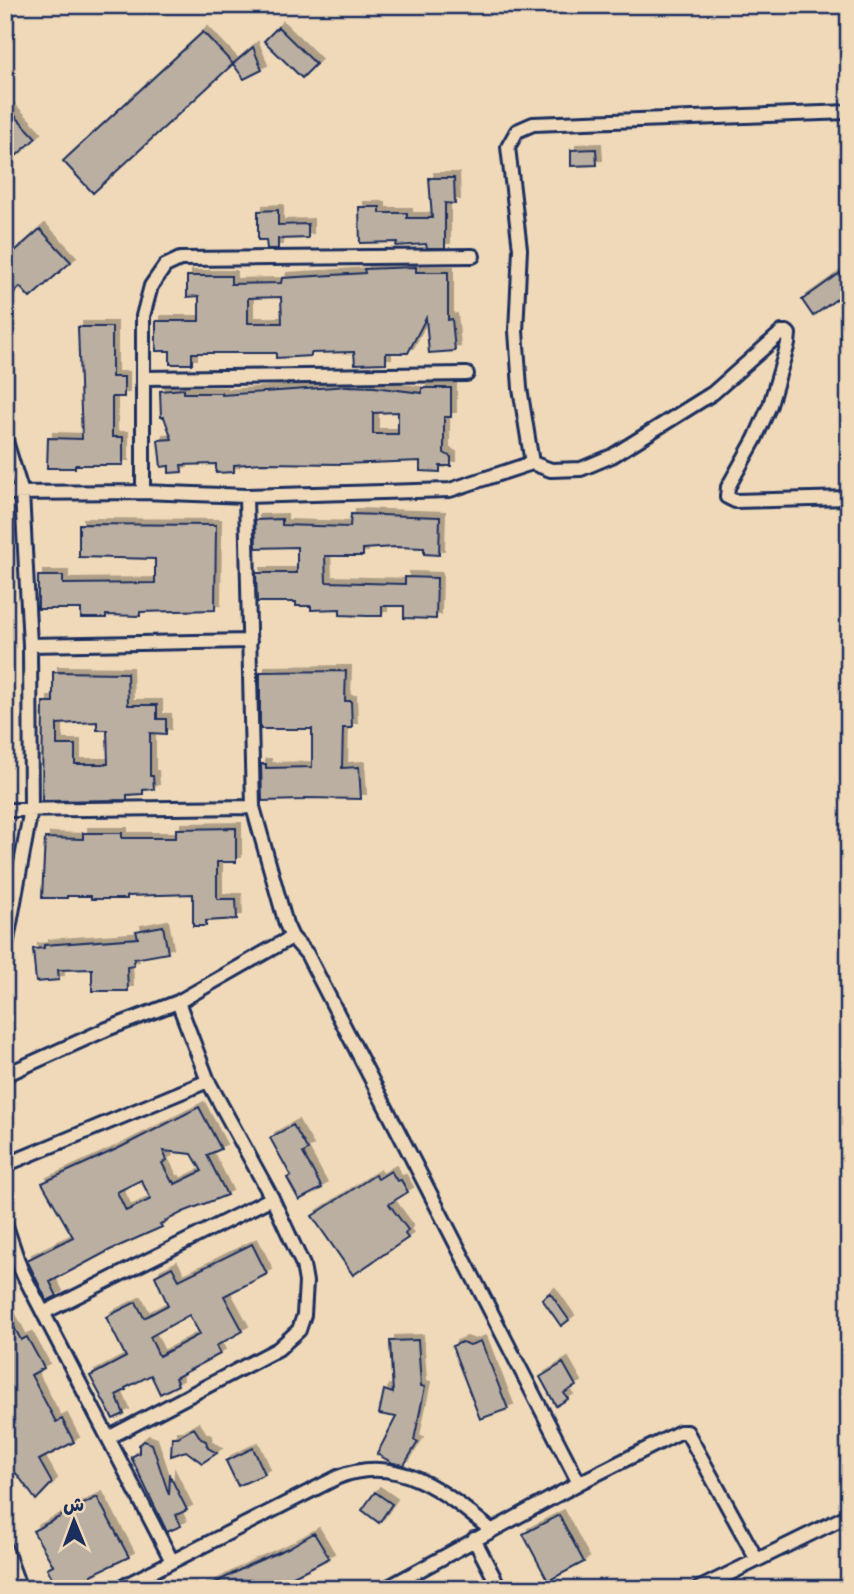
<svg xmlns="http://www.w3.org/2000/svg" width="854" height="1594" viewBox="0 0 854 1594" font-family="Mali,'Playpen Sans Arabic',sans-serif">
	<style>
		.building { fill: #bbafa2; stroke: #1b2f5e; stroke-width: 2; fill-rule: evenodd; filter: url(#shadow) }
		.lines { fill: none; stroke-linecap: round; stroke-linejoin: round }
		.street-casing { stroke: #1b2f5e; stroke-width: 18 }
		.street { stroke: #efd9b8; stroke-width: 12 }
	</style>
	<defs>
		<filter id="shadow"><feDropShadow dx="5" dy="-5" stdDeviation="0" flood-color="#0004"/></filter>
	</defs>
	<rect width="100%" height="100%" fill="#efd9b8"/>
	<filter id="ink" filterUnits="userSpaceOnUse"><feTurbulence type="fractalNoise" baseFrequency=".0143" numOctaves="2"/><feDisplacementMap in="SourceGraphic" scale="14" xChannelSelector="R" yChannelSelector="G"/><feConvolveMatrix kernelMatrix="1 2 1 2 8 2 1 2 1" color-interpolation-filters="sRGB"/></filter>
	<g filter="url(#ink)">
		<path class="building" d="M278 27 316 64 302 78 264 41Z
			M203 32 233 64 93 193 63 161Z
			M253 47 262 70 244 79 233 64Z
			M5 105 36 138 5 166Z
			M596 149 597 165 571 166V150Z
			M429 178H454L455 204 445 203V248H427L426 244 396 246 397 242 360 243 359 207H380V213H407V218H432Z
			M278 210V225L308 224V238L278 239V249H267L266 240H258V211Z
			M40 229 71 262 30 298 20 287 5 303V260Z
			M416 267V272H448V320L452 319 455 351 429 353 426 318 408 353H386V363L355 364 354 352 311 353V356L276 358V353H192V364H170V351H156V321H199V296L187 297V276H231V284L281 283 282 278 365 273 364 269ZM281 297 282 323H248V298Z
			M840 273 849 285V290L813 316 802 300Z
			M78 327H112V377H124V397H112V437H123V465H75V468H47L48 438 82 439Z
			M348 386 374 387 422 393V388H451V417H444V453L451 457V466H440V472L420 471V461L342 464 262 463 234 465V472L216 473V464L181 465 182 472 169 473V466L161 467 158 440 172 439 164 417H161L160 391 184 389V393H222V395ZM398 412V434H373V413Z
			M351 514 440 517 439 555 424 554V548L395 547 363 549V556H325L326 582 405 584V577L437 578 436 619 404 618V606H382V616H367L340 615V609L311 610V606H296V602H257L256 573H297V547L256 548 255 520 282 519V525L350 527Z
			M79 524 216 525 215 610 140 612V616L106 615V618H81V609H38V576H63V584L155 583V559L79 557Z
			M346 671 345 701H351L352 728H343L342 768 359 767 361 799 305 798V800L262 801 261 764H266V768L312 767V729H260V672Z
			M53 672 127 673 128 705H157V719H166V734L150 733V776H153L154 789 143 790V794L127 795V800L42 801 43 702H53ZM97 722V730H107L108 764H75V745H57V724Z
			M236 828V862H217V899H236L237 919 206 921V926H193V894L127 896V899H91V896H67V898H42L45 838 83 839V833H122V838H176V829Z
			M163 926 168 953 134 959V966L127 967 128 991H92V969L58 970 59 980 36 982 33 949 44 948V945L138 938 136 931Z
			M199 1107 221 1149 207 1155 227 1195 183 1212 160 1224 162 1227 110 1250 50 1282 57 1296 47 1301 27 1260 73 1237 42 1183 121 1147ZM163 1151 192 1154 202 1171 175 1184 174 1181 172 1182 162 1163 167 1160ZM141 1180 151 1199 126 1211 117 1192Z
			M293 1125 308 1150 303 1153 322 1188 299 1200 287 1178 291 1176 270 1138Z
			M391 1171 397 1181 401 1180 408 1192 389 1204 408 1230 405 1234 408 1238 353 1275 312 1216 375 1175 378 1179Z
			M252 1244 267 1274 224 1296 243 1331 216 1346 220 1354 175 1378 178 1385 160 1394 151 1375 125 1388 126 1390 116 1395 124 1414 113 1419 90 1376 126 1357 106 1317 136 1302 144 1318 168 1305 155 1276 172 1267 179 1280ZM189 1315 200 1334 159 1356 150 1337Z
			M550 1293 569 1320 561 1326 542 1299Z
			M5 1310 21 1340 27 1337 44 1368 31 1375 56 1422 62 1419 74 1442 39 1460 52 1483 36 1500 16 1473 5 1479Z
			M418 1340 421 1386 425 1387 414 1440 418 1442 404 1465 393 1463 377 1454 396 1417 379 1414 384 1390 393 1393 390 1341Z
			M481 1341 508 1409 480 1419 452 1346 462 1342 470 1345Z
			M563 1363 576 1386 564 1393 568 1399 556 1406 540 1377Z
			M194 1428 201 1439 206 1441 208 1448 217 1453 202 1463 186 1451 171 1456 172 1437H178Z
			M144 1441 152 1444 169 1495 170 1476 187 1510 176 1515 181 1526 167 1532 131 1457 139 1453V1445Z
			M253 1448 265 1474 238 1486 226 1461Z
			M375 1492 392 1504 379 1523 362 1510Z
			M97 1497 129 1557 91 1575 92 1578 71 1589H58L47 1568 53 1565 33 1531Z
			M559 1515 584 1562 548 1581 523 1534Z
			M314 1533 329 1558 310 1568 266 1589H204L249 1565 288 1548Z"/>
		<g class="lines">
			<g class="street-casing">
				<path id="street" d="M143 378 467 374
					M5 438 22 493 30 645 31 809 5 951
					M532 463 520 388 516 331 520 249 508 147 517 131 533 124 849 112
					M143 492V316L151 286 165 266 180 259 473 256
					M5 493 143 492 246 496 450 490 532 463 551 470 581 469 612 456 713 393 782 332H787L789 334 788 344 770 405 755 439 728 487 727 497 735 501 849 498
					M30 645 250 641
					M5 810 253 807
					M292 937 307 954 579 1483
					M5 1075 107 1029 178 1002 292 937 286 924 253 807 246 496
					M5 1165 208 1081
					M5 1223 21 1270 172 1561
					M43 1313 272 1198
					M108 1438 278 1349 299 1330 304 1315 306 1282 303 1265 272 1198 208 1081 178 1002
					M474 1539 500 1589
					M5 1548 20 1589
					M118 1589 338 1477C399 1453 446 1493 491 1530
					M385 1589 579 1483 680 1432H687L757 1560
					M698 1589 849 1515"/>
			</g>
			<use href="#street" class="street"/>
		</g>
	</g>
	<rect width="854" height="1594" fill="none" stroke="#efd9b8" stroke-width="28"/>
	<rect x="14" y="14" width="826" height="1566" fill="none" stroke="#1b2f5e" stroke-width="2.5" filter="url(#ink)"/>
	<g transform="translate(74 1521) rotate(359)" stroke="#efd9b8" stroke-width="5" paint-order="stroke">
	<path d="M0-5L12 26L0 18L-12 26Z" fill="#1b2f5e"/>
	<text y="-10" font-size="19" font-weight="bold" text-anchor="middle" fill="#1b2f5e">ش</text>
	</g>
</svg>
